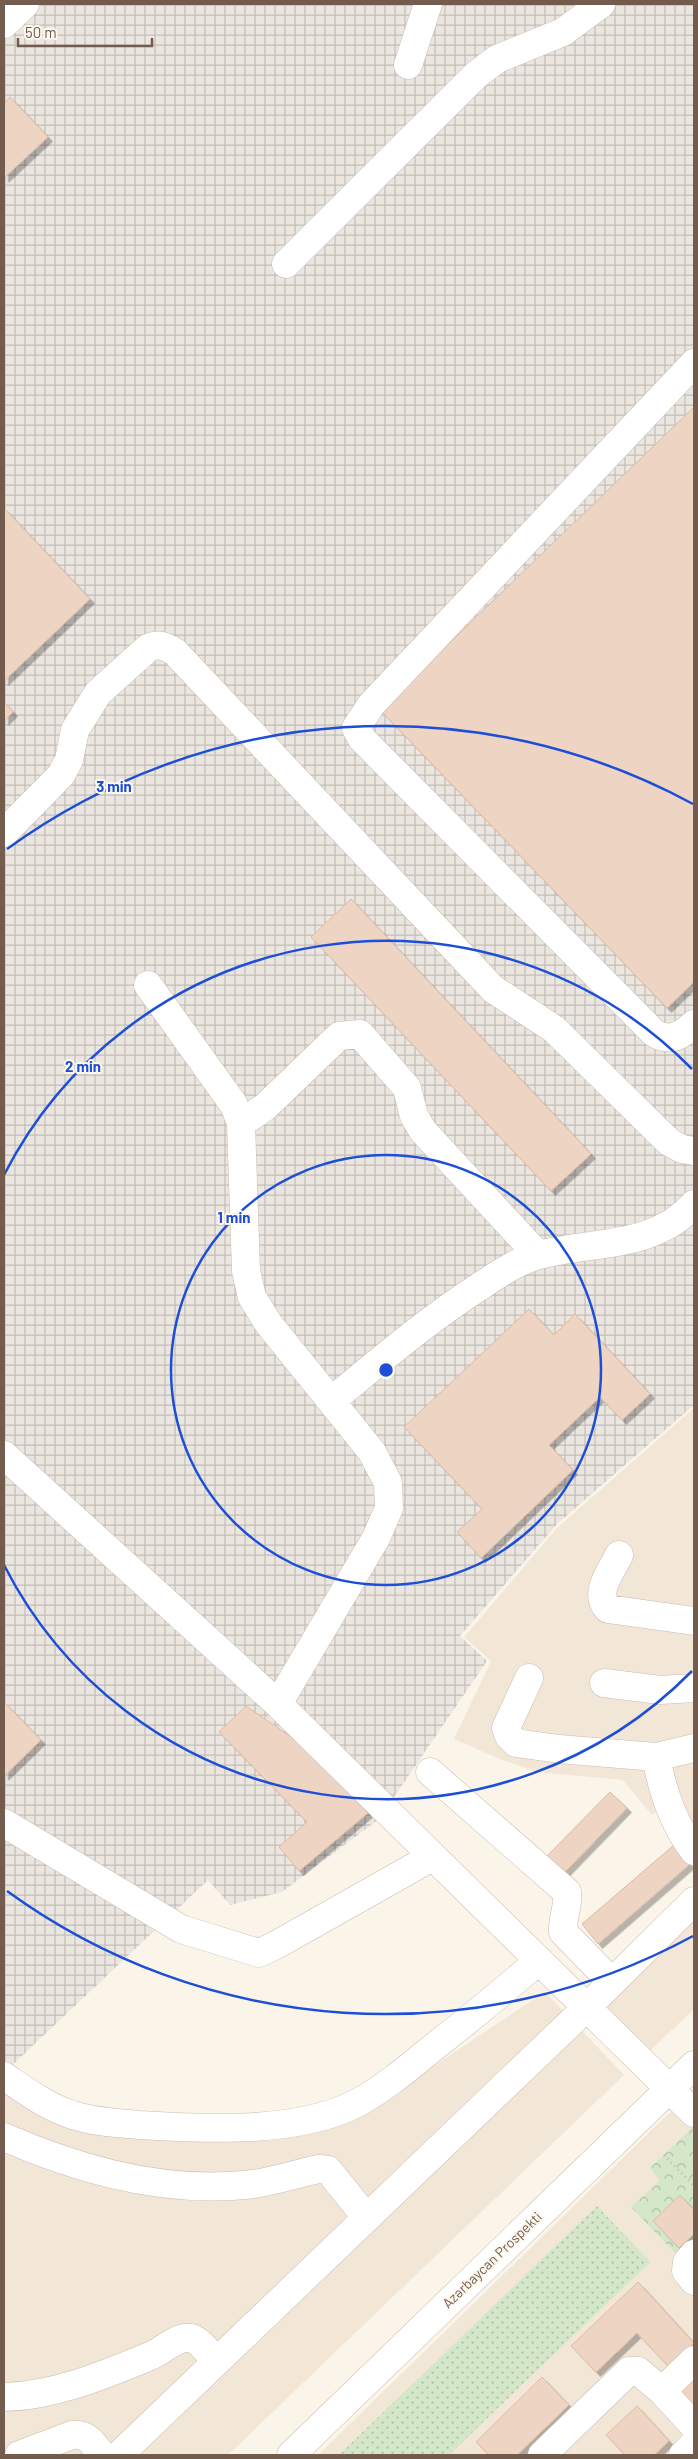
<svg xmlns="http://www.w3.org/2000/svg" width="698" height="2459" viewBox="0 0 698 2459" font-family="Barlow,sans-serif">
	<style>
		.residential { fill: #f2e6d7 }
		.industrial { fill: url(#industrial-grid) }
		.grass { fill: url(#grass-dots) }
		.forest { fill: url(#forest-crowns) }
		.building { fill: #eed4c2; stroke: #dfbba4; filter: url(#shadow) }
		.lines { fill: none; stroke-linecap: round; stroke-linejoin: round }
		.minor-casing { stroke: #ccbcaf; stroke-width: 29 }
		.path { stroke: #d3b7a5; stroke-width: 3; stroke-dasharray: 1 4; stroke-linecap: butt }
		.minor { stroke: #fff; stroke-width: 28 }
		.ring { fill: none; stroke: #1d4ed8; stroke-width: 2.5 }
		.labels { text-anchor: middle; stroke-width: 4; stroke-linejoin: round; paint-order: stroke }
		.street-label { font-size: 14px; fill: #735c4e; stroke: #fdf8ee }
		.centre { fill: #1d4ed8; stroke: #fdf8ee; stroke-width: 2.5 }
		.ring-label { font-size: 15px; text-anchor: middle; font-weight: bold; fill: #1d4ed8; stroke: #fdf8ee; stroke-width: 4; stroke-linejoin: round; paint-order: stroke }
	</style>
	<defs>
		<pattern id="industrial-grid" width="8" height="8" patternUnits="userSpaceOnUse" patternTransform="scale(1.25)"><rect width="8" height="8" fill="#ece6e1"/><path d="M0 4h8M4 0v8" fill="none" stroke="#c4beb9"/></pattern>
		<pattern id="grass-dots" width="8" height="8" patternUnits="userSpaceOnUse" patternTransform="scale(1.25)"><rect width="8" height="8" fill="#d4e7c8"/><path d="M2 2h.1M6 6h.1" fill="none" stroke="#b0bea5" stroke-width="1.8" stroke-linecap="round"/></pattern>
		<pattern id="forest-crowns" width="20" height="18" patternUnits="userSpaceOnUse" patternTransform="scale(1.25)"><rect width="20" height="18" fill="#d4e7c8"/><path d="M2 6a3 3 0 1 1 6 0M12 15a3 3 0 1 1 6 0" fill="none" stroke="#b0bea5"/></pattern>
		<filter id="shadow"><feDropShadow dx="4.5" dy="4.5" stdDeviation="0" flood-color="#0004"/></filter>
	</defs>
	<rect width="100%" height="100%" fill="#fbf4e8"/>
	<path class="residential" d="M694 1408V1833L679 1795 652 1815 623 1780 537 1772 500 1759 454 1739 491 1661 464 1637 558 1527Z
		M694 1915V2009L651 2050 605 2005Z
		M545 1992 624 2075 228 2455H4V2087L120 2135 378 2103Z
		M694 2089V2455H318Z"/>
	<path class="industrial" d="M4 4H694V1405L557 1524 460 1636 487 1661 379 1819 282 1892 230 1905 208 1880 4 2073Z"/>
	<path class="grass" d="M597 2206 650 2262 449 2455H339Z"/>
	<path class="forest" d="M692 2128 694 2131V2238L677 2255 631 2207 660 2181 650 2168Z"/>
	<path class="building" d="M10 97 48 137 4 178V104Z
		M694 407V982L667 1008 380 710Z
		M4 508 90 599 4 681Z
		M4 702 13 712 4 721Z
		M351 899 591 1154 551 1191 311 937Z
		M529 1309 554 1335 575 1314 650 1394 622 1420 600 1397 549 1445 573 1470 481 1558 457 1532 482 1509 404 1427Z
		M4 1702 41 1740 4 1776Z
		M246 1706 303 1745 368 1813 299 1871 279 1847 307 1822 219 1732Z
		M610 1792 627 1808 562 1875 545 1858Z
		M674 1845 690 1864 598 1944 582 1924Z
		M680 2195 694 2210V2234L679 2248 653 2221Z
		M638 2282 694 2343 669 2367 637 2333 596 2372 571 2346Z
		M694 2376V2406L679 2390Z
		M542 2377 569 2405 517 2455H489L476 2442Z
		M637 2406 669 2441 654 2455H625L606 2435Z"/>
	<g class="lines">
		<g class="minor-casing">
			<path id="minor" d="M4 24 25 4
				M408 65 428 4
				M286 264 476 75 497 59 563 32 601 4
				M694 363 371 705 356 728 362 739 654 1033C670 1043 682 1035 694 1024
				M4 833 61 775 69 760 75 730 98 693 148 648C158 643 165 646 175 652L493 989 554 1029 669 1142 682 1149 694 1151
				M148 985 234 1105 241 1123 246 1271 252 1297 268 1323 372 1452 388 1483 389 1508 376 1538 278 1704
				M241 1123 265 1107 339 1036 360 1034 407 1088 414 1116 423 1131 538 1255
				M331 1401C380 1361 426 1321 479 1287 497 1275 517 1261 539 1255 592 1241 655 1249 694 1204
				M4 1455 278 1704 694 2113
				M619 1555C611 1572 593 1593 608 1609L694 1621
				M529 1678 506 1728 509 1736 516 1743 559 1749 656 1757
				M604 1683 660 1690 694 1688
				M694 1748 656 1757C662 1789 674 1825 694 1851
				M430 1772 567 1892C569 1906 562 1918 563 1932L612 1982
				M4 1823 181 1929 259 1953 276 1945 432 1857
				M4 2076C26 2091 47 2107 73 2115 93 2122 119 2123 140 2125 205 2129 298 2134 357 2103 383 2089 407 2069 430 2050 467 2021 503 1992 538 1961
				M4 2137C79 2170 161 2193 245 2185 269 2183 295 2174 319 2169L328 2170 366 2217
				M694 2254 687 2262 686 2271 694 2281
				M662 2391 694 2426
				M4 2397C54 2396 104 2375 150 2356 162 2352 177 2335 191 2338 201 2341 209 2354 216 2361
				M19 2455 72 2435C88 2433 93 2444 102 2455
				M119 2455 586 2008 694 1901
				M291 2455 694 2065
				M542 2455 629 2371H638L662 2391 694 2360
				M683 2455 694 2444"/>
		</g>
		<path class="path" d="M664 2155 694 2186"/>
		<use href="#minor" class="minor"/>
	</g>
	<g class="ring">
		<circle cx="386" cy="1370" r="215"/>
		<path d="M692 1671A429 429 0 0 1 4 1565M4 1175A429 429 0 0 1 692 1069"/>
		<path d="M693 1936A644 644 0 0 1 7 1891M7 849A644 644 0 0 1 693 804"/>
	</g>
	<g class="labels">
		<g class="street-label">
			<text transform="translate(492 2260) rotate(-44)" y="5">Azərbaycan Prospekti</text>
		</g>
	</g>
	<circle cx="386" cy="1370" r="8" class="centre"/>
	<g class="ring-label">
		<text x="114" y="792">3 min</text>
		<text x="83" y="1072">2 min</text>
		<text x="234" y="1223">1 min</text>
	</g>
	<rect width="698" height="2459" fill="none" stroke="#735c4e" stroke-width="10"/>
	<path d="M18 38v8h134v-8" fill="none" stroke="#735c4e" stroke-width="2.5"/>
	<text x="25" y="38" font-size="15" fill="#735c4e" stroke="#fdf8ee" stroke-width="4" paint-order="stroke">50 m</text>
</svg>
